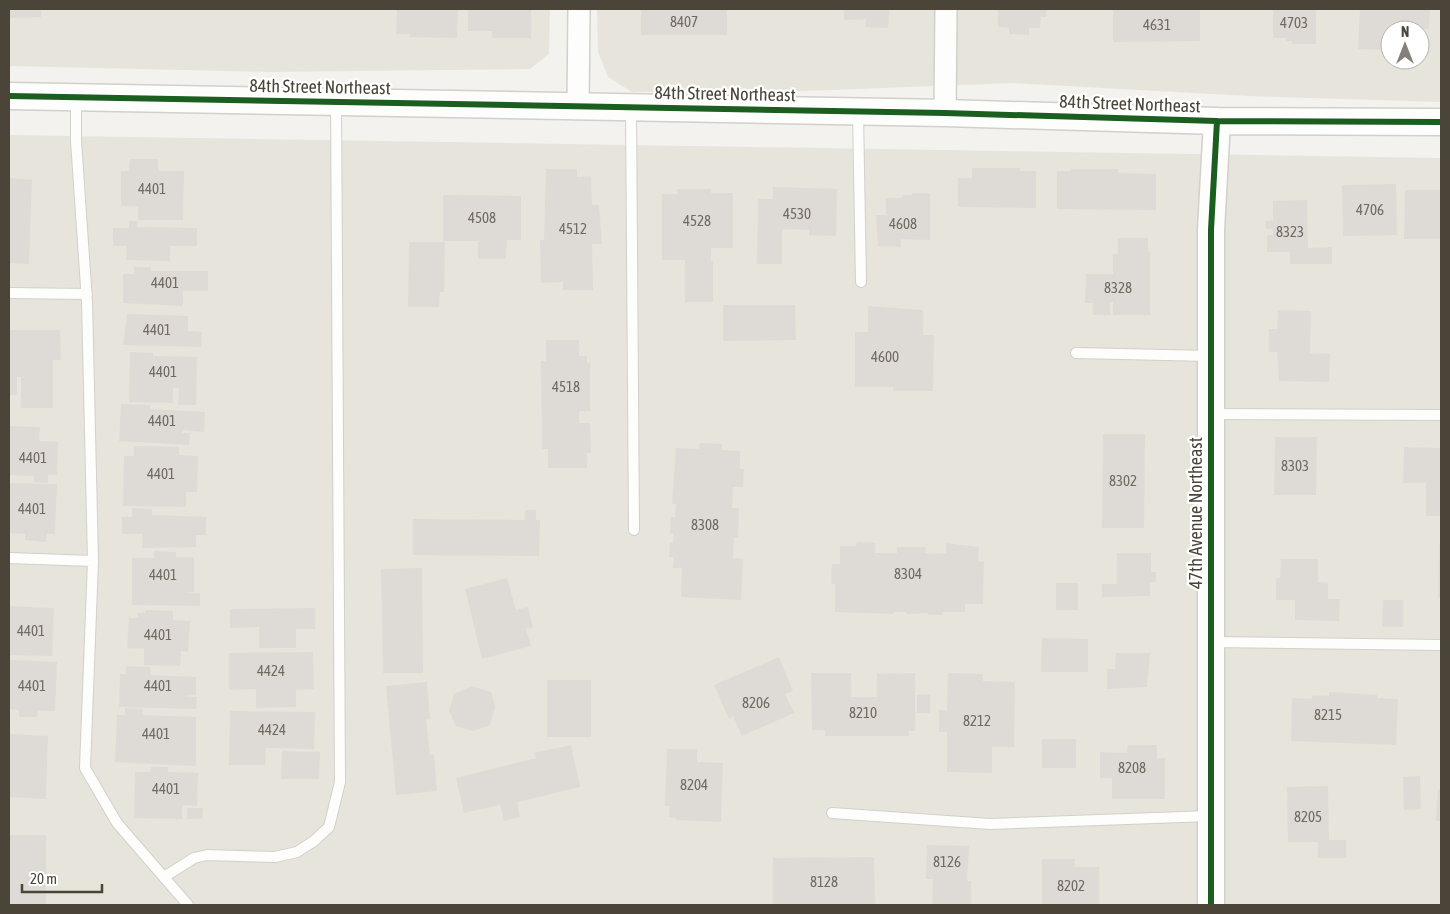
<svg xmlns="http://www.w3.org/2000/svg" width="1450" height="914" viewBox="0 0 1450 914" font-family="'Asap Condensed',sans-serif">
	<style>
		.residential { fill: #e7e4dc; fill-rule: evenodd }
		.building { fill: #dedbd6 }
		.lines { fill: none; stroke-linecap: round; stroke-linejoin: round }
		.service-casing { stroke: #d2d0cb; stroke-width: 12 }
		.minor-casing { stroke: #d2d0cb; stroke-width: 24 }
		.tertiary-casing { stroke: #d2d0cb; stroke-width: 29 }
		.service { stroke: #fdfdfc; stroke-width: 10 }
		.minor { stroke: #fdfdfc; stroke-width: 21 }
		.tertiary { stroke: #fdfdfc; stroke-width: 26 }
		.cycleway-casing { stroke: #fff; stroke-width: 9 }
		.cycleway { stroke: #1b5e20; stroke-width: 6 }
		.labels { text-anchor: middle; stroke-width: 4.5; stroke-linejoin: round; paint-order: stroke }
		.number-label { font-size: 15px; fill: #706a61 }
		.street-label { font-size: 18px; fill: #4b4439; stroke: #fff }
	</style>
	<rect width="100%" height="100%" fill="#f4f2ee"/>
	<path class="residential" d="M9 9H550L549 54 530 69 271 72 9 66Z
		M597 9H1441V102L1248 96 1012 83 780 92H632L608 77 598 52ZM1390 30H1420V60H1390Z
		M9 135 1441 158V905H9Z"/>
	<path class="building" d="M9 9H41V17L9 18Z
		M397 9H458L457 38 410 37V34H396Z
		M468 9H531V38H492V31H468Z
		M641 9H727V35H641Z
		M844 9H889L888 28 866 27V19L844 20Z
		M998 9H1047L1046 17H1041L1040 28H1029V35L1009 34V28L998 27Z
		M1113 9H1200V41L1113 42Z
		M1273 9H1316V44H1292V41H1286V38H1273Z
		M1360 9H1430L1429 29 1390 30V50L1358 49Z
		M130 159H158V171H184L183 220H138V207L121 206V171H129Z
		M972 168H1020V171H1036V208L958 207V178H972Z
		M546 169H577V177L591 176 592 205H599L602 244H592L593 290H563V282L541 283 540 240H544Z
		M1071 169H1118V173L1156 174V210L1057 209V171H1071Z
		M9 178 32 180 29 264 9 263Z
		M1396 184 1397 235 1343 236 1342 185Z
		M773 187 837 189 836 236 809 235V230L782 229V264H757L758 199H773Z
		M677 189H711V193H733V248H711V261H713V302H685V260H662V194H677Z
		M1405 190H1441V239H1404Z
		M912 193H930V240L901 239V247L878 246 876 215H886V198H902V195H912Z
		M443 195 521 196V240H507L506 259H478V241H443Z
		M1307 200 1308 248 1332 247V264H1290V252H1267V235H1273V229H1266V221H1273V201Z
		M129 221H137V227L197 228V246H170V261L126 260 127 246H113V228H129Z
		M1118 238H1148V252H1150V315H1113V302H1110V315H1093V303H1085L1086 274H1113V254H1118Z
		M409 242H445L444 292H440L439 307H408Z
		M134 267H151V271H208V291H183V306L123 303V274H134Z
		M723 305H795L796 340 723 341Z
		M868 306 923 310V335H934L933 391H893V387H855V332H868Z
		M1278 310 1311 311 1310 353 1330 354 1329 382 1279 381 1277 352H1269V329H1277Z
		M127 314 188 316V331L202 332 201 347 123 345Z
		M9 330H60L61 360H53V408H21V377H17V395H9Z
		M546 340H579V356H587V363L590 362V411H579V423H590L591 453H587V468H548V449H542L541 361H546Z
		M130 352 153 353V356L197 357 196 405H178L179 388H173V403L129 402Z
		M121 404 150 405V409L205 412 204 432 183 430 182 433H190L189 445 119 441Z
		M9 426 40 427 39 441 58 442 57 475H48V483L34 482V476L9 475Z
		M1103 434H1145L1144 528H1102Z
		M1275 437H1317L1316 495H1274Z
		M700 443 722 444V450L740 451V469H744L743 487H733L732 508H739L738 538H734L733 558 743 559 741 600 681 597 682 568H673L674 557H669L670 543H673L674 534 670 533 671 517H675L676 504H672L676 448 699 449Z
		M134 446 179 447V455L198 456 197 492H186V507L123 506 124 456H134Z
		M1404 447 1441 448V516H1426V483H1403Z
		M9 483 57 484 55 534H47L46 542 25 540V534L9 533Z
		M132 508 152 509V515L206 517V535H196V547L142 548 143 534H122V517H132Z
		M525 510H536V520H540L539 556 413 555V519L525 520Z
		M857 542 875 543V553H897V547H926L925 553 946 554V543L979 547 978 561 984 562 983 604H965V612H943V615H928V613L906 614V612H893V614L835 612V584H831L832 564H840V546H856Z
		M1439 544H1441V597H1438Z
		M154 551 176 552V557H194V592L183 593H200V606L132 605V558H154Z
		M1117 553H1151V572H1156V582H1150V596L1102 597V584H1117Z
		M1281 559H1318V582L1328 583V599H1340L1339 621 1295 620V600H1276V578H1280Z
		M422 568 423 673H383L381 569Z
		M507 578 516 610 528 607 533 627 526 629 531 646 482 659 465 589Z
		M1056 583H1078V610H1056Z
		M1383 600H1403V627H1382Z
		M9 606 54 608 52 656 9 655Z
		M315 608V629H296V648H259V627L230 628V609Z
		M146 610 173 611V620L190 621 188 652 181 651 180 666 144 665V649L127 648 129 618H138V613H145Z
		M1042 638 1088 639V672H1041Z
		M313 652 314 689 296 690V707L256 708V689L229 690V653Z
		M1116 653H1150L1147 687 1107 689V669H1115Z
		M779 657 793 691 785 694 794 713 742 736 733 716 729 719 714 685Z
		M9 660 57 662 55 711H38L37 717H19V710L9 709Z
		M126 666 150 667V675L196 677V695L184 696 197 697 196 709 119 707 120 674H126Z
		M811 673H851V697H877V674L915 673V731H909V736H825V730H812Z
		M948 673 983 674V681L1015 682 1014 747H992V773L947 772V732H939V710H947Z
		M547 680H591V737H547Z
		M427 682 430 719 426 720 430 755H434L437 791 396 795 386 686Z
		M472 686 491 692 495 707 490 725 473 731 456 726 449 711 454 694Z
		M1329 692 1377 695V698L1398 699 1396 745 1291 741 1292 698 1312 699V695L1329 696Z
		M930 694V713H917V695Z
		M125 708 143 709 142 715 196 717V766L115 762 117 715H125Z
		M230 711 315 712 314 749 266 748 265 765H229Z
		M9 734 48 736 46 799 9 797Z
		M1042 739H1076V768H1042Z
		M571 745 580 787 517 802 520 817 504 821 500 805 464 813 456 778 536 758 534 753Z
		M1128 745H1157V758H1165V799H1112V778H1100V752L1127 753Z
		M667 749H697V762L723 763 721 822 676 820V818L669 817 670 806H665Z
		M282 751 320 752 319 779H281Z
		M151 767H168V772L198 773 197 806 182 805V819L134 818 135 772H150Z
		M1420 776 1421 809 1404 810 1403 777Z
		M1328 786 1329 840H1346V858H1318V842H1288L1287 787Z
		M1438 789H1441V821H1436Z
		M187 808H203L202 819H187Z
		M9 835H46V905H9Z
		M927 845 969 846 967 881H971V905H932L933 879H926Z
		M874 857 875 905H773V858Z
		M1042 859H1075L1074 867H1099V905H1042Z"/>
	<g class="lines">
		<g class="service-casing">
			<path id="service" d="M631 108 634 530
				M858 112 861 282
				M9 293 87 294
				M1076 353 1210 356
				M1212 414 1441 415
				M9 558 93 561 87 301 76 141V97
				M93 561 85 768 117 823 188 905
				M1212 642 1441 645
				M832 813 990 824 1210 816
				M164 877 194 858 207 855 275 857 297 852 314 841 329 827 340 782 336 102"/>
		</g>
		<g class="minor-casing">
			<path id="minor" d="M578 106 579 9
				M945 113 946 9"/>
		</g>
		<g class="tertiary-casing">
			<path id="tertiary" d="M9 96 945 113 1217 121 1441 122
				M1211 905V230L1217 121"/>
		</g>
		<use href="#service" class="service"/>
		<use href="#minor" class="minor"/>
		<use href="#tertiary" class="tertiary"/>
		<g class="cycleway-casing">
			<path id="cycleway" d="M9 96 945 113 1217 121 1441 122
				M1211 905V230L1217 121"/>
		</g>
		<use href="#cycleway" class="cycleway"/>
	</g>
	<g class="labels">
		<g class="number-label">
			<text x="684" y="27">8407</text>
			<text x="1294" y="28">4703</text>
			<text x="1157" y="30">4631</text>
			<text x="152" y="194">4401</text>
			<text x="1370" y="215">4706</text>
			<text x="797" y="219">4530</text>
			<text x="482" y="223">4508</text>
			<text x="697" y="226">4528</text>
			<text x="903" y="229">4608</text>
			<text x="573" y="234">4512</text>
			<text x="1290" y="237">8323</text>
			<text x="165" y="288">4401</text>
			<text x="1118" y="293">8328</text>
			<text x="157" y="335">4401</text>
			<text x="885" y="362">4600</text>
			<text x="163" y="377">4401</text>
			<text x="566" y="392">4518</text>
			<text x="162" y="426">4401</text>
			<text x="33" y="463">4401</text>
			<text x="1295" y="471">8303</text>
			<text x="161" y="479">4401</text>
			<text x="1123" y="486">8302</text>
			<text x="32" y="514">4401</text>
			<text x="705" y="530">8308</text>
			<text x="908" y="579">8304</text>
			<text x="163" y="580">4401</text>
			<text x="31" y="636">4401</text>
			<text x="158" y="640">4401</text>
			<text x="271" y="676">4424</text>
			<text x="32" y="691">4401</text>
			<text x="158" y="691">4401</text>
			<text x="756" y="708">8206</text>
			<text x="863" y="718">8210</text>
			<text x="1328" y="720">8215</text>
			<text x="977" y="726">8212</text>
			<text x="272" y="735">4424</text>
			<text x="156" y="739">4401</text>
			<text x="1132" y="773">8208</text>
			<text x="694" y="790">8204</text>
			<text x="166" y="794">4401</text>
			<text x="1308" y="822">8205</text>
			<text x="947" y="867">8126</text>
			<text x="824" y="887">8128</text>
			<text x="1071" y="891">8202</text>
		</g>
		<g class="street-label">
			<text transform="translate(320 87) rotate(1)" y="6">84th Street Northeast</text>
			<text transform="translate(725 94) rotate(1)" y="6">84th Street Northeast</text>
			<text transform="translate(1130 104) rotate(2)" y="6">84th Street Northeast</text>
			<text transform="translate(1196 513) rotate(-90)" y="6">47th Avenue Northeast</text>
		</g>
	</g>
	<rect width="1450" height="914" fill="none" stroke="#4b4439" stroke-width="20"/>
	<g transform="translate(1405 45)"><circle r="24" fill="#ffffff" stroke="#b7b4b0"/>
	<path d="M0-4L9 19L0 12L-9 19Z" fill="#868178"/>
	<text y="-8" font-size="14" font-weight="bold" text-anchor="middle" fill="#4b4439">N</text>
	</g>
	<path d="M22 884v8h80v-8" fill="none" stroke="#4b4439" stroke-width="2.5"/>
	<text x="30" y="884" font-size="15" fill="#4b4439" stroke="#ffffff" stroke-width="4" paint-order="stroke">20 m</text>
</svg>
